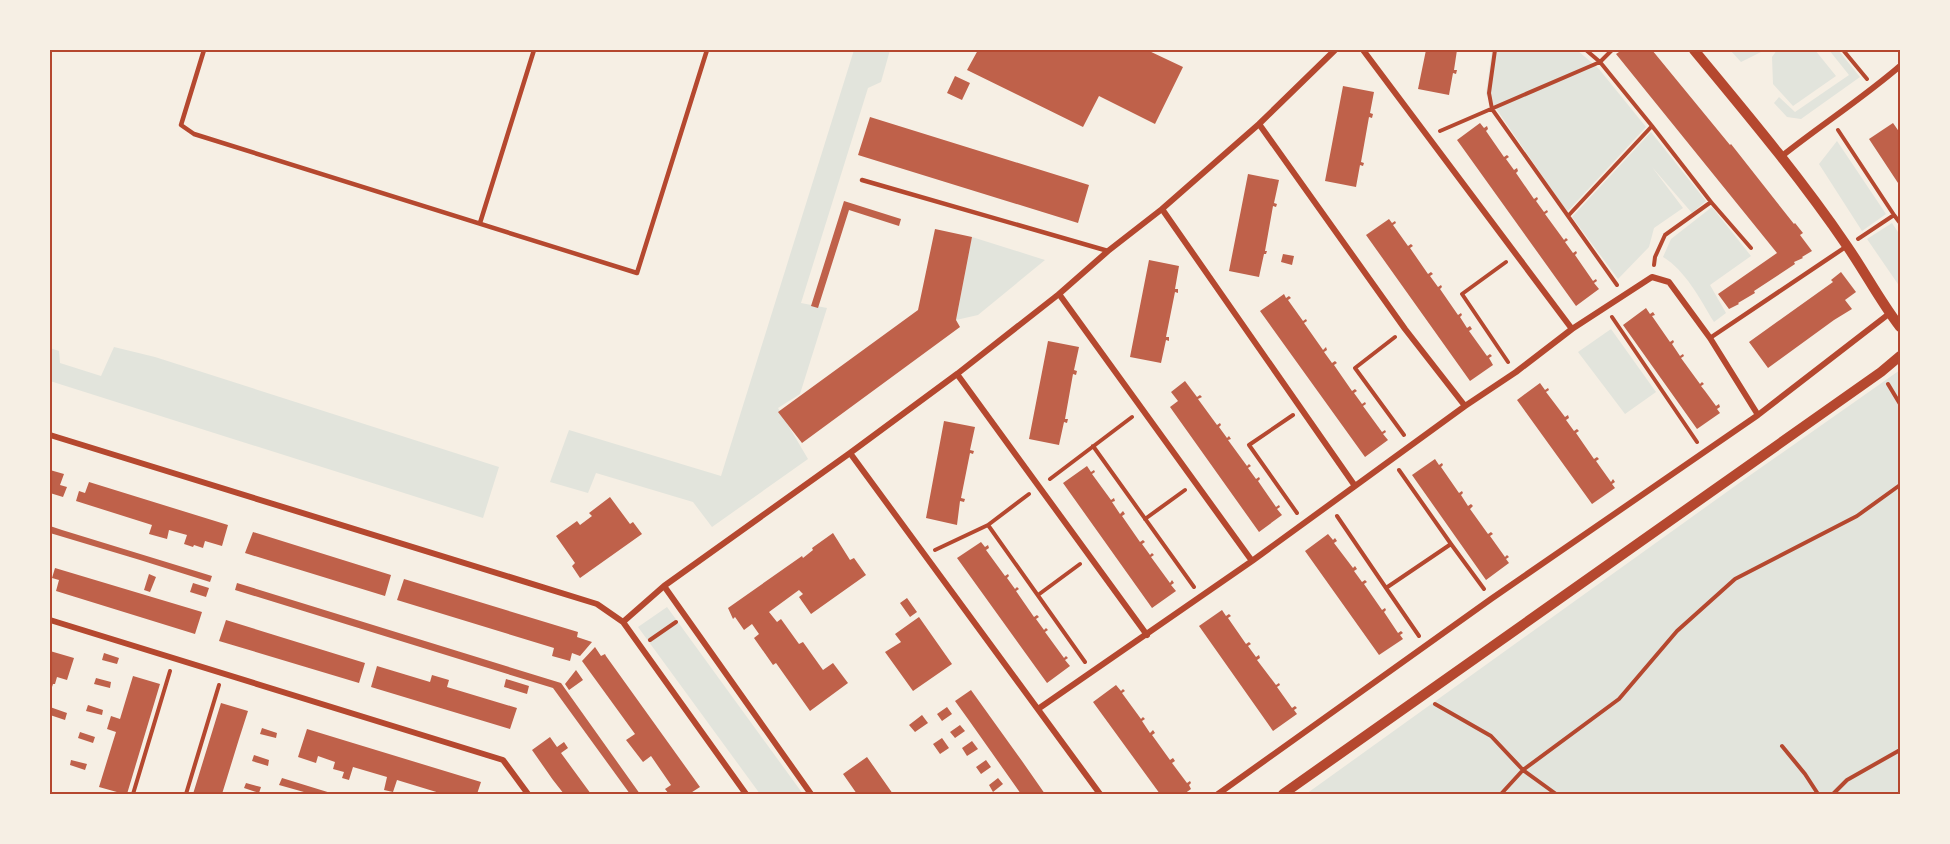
<svg xmlns="http://www.w3.org/2000/svg" width="1950" height="844" viewBox="0 0 1950 844" font-family="Overpass,sans-serif">
	<style>
		.green { fill: #e2e4dc }
		.building { fill: #bf614a }
		.lines { fill: none; stroke-linecap: round; stroke-linejoin: round }
		.path { stroke: #b5482f; stroke-width: 4 }
		.service { stroke: #b5482f; stroke-width: 4.5 }
		.minor { stroke: #b5482f; stroke-width: 6 }
		.tertiary { stroke: #b5482f; stroke-width: 10 }
		.neatline { fill: none; stroke: #b5482f; stroke-width: 2 }
	</style>
	<rect width="100%" height="100%" fill="#f6efe4"/>
	<path class="green" d="M854 50H890L881 82 868 88 801 303 827 308 800 394 778 408 808 459 712 527 693 502 596 473 588 493 550 482 569 430 721 476Z
		M1492 50H1577L1599 69 1646 127 1567 212 1486 94Z
		M1730 50H1765L1741 62Z
		M1777 50H1815L1836 76 1793 106 1773 84 1772 57Z
		M1829 50H1838L1860 77 1801 119 1787 117 1774 103 1779 97 1795 112 1849 75Z
		M1651 132 1706 201 1692 213 1652 167 1683 208 1654 228 1649 247 1618 279 1572 217Z
		M1837 141 1886 214 1862 231 1819 164Z
		M1712 207 1751 256 1710 285 1726 313 1714 322C1700 299 1686 271 1663 257L1671 239Z
		M1892 223 1900 235V287L1867 239Z
		M972 237 1045 260 978 315 956 320Z
		M1611 329 1656 392 1625 414 1578 352Z
		M114 347 155 357 499 467 483 518 50 381V348L59 351 60 363 101 376Z
		M1900 370V794H1306L1749 476Z
		M667 607 803 794H760L638 627Z"/>
	<path class="building" d="M978 50H1147L1183 67 1155 124 1099 96 1083 127 967 70Z
		M1426 50H1457L1454 70H1457L1456 74 1453 73 1449 95 1418 89Z
		M1622 50H1652L1730 145 1731 144 1794 224 1795 223 1803 233 1800 235 1812 251 1802 257 1803 258 1794 262 1795 264 1754 291 1755 293 1738 303 1739 304 1729 309 1718 294 1777 253 1616 54Z
		M955 76 970 83 962 100 947 93Z
		M1343 86 1374 92 1370 113 1373 114 1372 118 1369 117 1361 162 1364 163 1363 166 1360 165 1356 187 1325 181Z
		M870 117 1089 185 1078 223 858 155Z
		M1480 123 1484 128 1487 126 1488 129 1486 131 1504 157 1507 155 1509 157 1506 159 1514 170 1517 168 1518 171 1516 173 1534 199 1537 197 1538 199 1536 201 1544 212 1547 210 1548 212 1545 214 1564 240 1566 238 1568 240 1565 242 1573 253 1576 251 1577 253 1575 255 1593 281 1596 279 1597 281 1594 283 1599 289 1576 306 1457 140Z
		M1893 123 1900 133V186L1869 139Z
		M1248 174 1279 180 1274 203 1277 204 1276 207 1273 206 1265 251H1267L1266 254H1264L1259 277 1229 271Z
		M844 201 901 219 899 226 849 210 818 308 811 306Z
		M1389 219 1392 223 1395 221 1396 223 1393 225 1408 246 1411 244 1413 246 1410 248 1428 274 1431 272 1433 274 1430 276 1438 287 1441 285 1442 287 1440 289 1458 315 1461 313 1462 315 1460 317 1467 328 1470 326 1472 329 1469 331 1487 356 1490 354 1492 356 1489 358 1493 365 1470 381 1366 235Z
		M935 229 972 237 956 320 960 327 802 443 778 412 918 310Z
		M1283 254 1294 256 1292 265 1281 262Z
		M1149 260 1179 266 1175 289H1178V293L1175 292 1166 337H1169V341L1166 340 1161 363 1130 357Z
		M1841 272 1856 292 1845 300 1852 309 1834 320 1768 368 1749 342 1833 282 1831 280Z
		M1284 294 1286 298 1289 296 1291 298 1288 300 1303 321 1306 319 1307 321 1304 323 1323 350 1326 347 1327 350 1324 352 1332 363 1335 361 1337 363 1334 365 1352 391 1355 389 1357 391 1354 393 1362 404 1365 402 1366 404 1363 406 1382 432 1385 430 1386 432 1383 434 1388 440 1365 457 1260 311Z
		M1646 308 1650 314 1653 312 1655 315 1652 316 1670 342 1673 340 1674 342 1672 344 1680 356 1683 354 1684 356 1681 358 1700 384 1702 382 1704 384 1701 386 1705 391 1716 406 1719 404 1720 407 1717 409 1720 413 1697 429 1623 325Z
		M1048 341 1079 347 1074 370 1077 371 1076 375 1073 374 1065 419H1068L1067 423 1064 422 1059 445 1029 439Z
		M1185 381 1197 397 1200 395 1202 397 1198 399 1217 425 1220 423 1221 425 1219 427 1227 438 1229 436 1231 439 1228 440 1247 466 1249 464 1251 466 1248 468 1256 479 1259 477 1260 479 1258 481 1276 507 1279 505 1280 507 1277 509 1282 515 1259 532 1170 407 1178 401 1171 392Z
		M1540 383 1545 390 1548 388 1549 390 1546 392 1565 417 1568 415 1569 418 1566 420 1574 431 1577 429 1579 431 1576 433 1594 459 1597 457 1599 459 1596 461 1611 482 1613 479 1615 482 1612 484 1615 488 1592 504 1517 400Z
		M944 421 975 427 970 450 974 451 973 454 970 453 961 498 965 499 964 502 960 501 957 525 926 518Z
		M1435 459 1439 465 1442 463 1443 465 1441 467 1459 493 1462 491 1463 493 1461 495 1468 506 1471 504 1473 506 1470 509 1488 534 1491 532 1493 534 1490 536 1505 557 1507 555 1509 557 1506 559 1509 563 1486 580 1412 475Z
		M1087 466 1091 472 1094 470 1095 472 1092 474 1111 500 1114 498 1115 501 1112 502 1120 514 1123 511 1125 514 1122 516 1140 542 1143 540 1145 542 1142 544 1150 555 1152 553 1154 555 1151 557 1170 583 1172 580 1174 583 1171 585 1176 591 1152 608 1063 483Z
		M50 470 64 474 60 485 67 487 63 497 50 493Z
		M89 482 228 525 222 546 205 541 203 548 194 545 193 547 184 544 187 535 169 530 167 539 149 534 152 525 76 501 79 491 85 493Z
		M610 497 630 524 633 522 642 534 580 578 572 566 575 563 556 536 577 521 580 525 592 516 589 513Z
		M50 526 62 530 212 576 210 582 140 560 50 533Z
		M253 532 391 575 385 596 245 553Z
		M833 533 850 560 854 558 866 575 811 614 799 597 803 594 799 590 769 612 777 622 781 619 799 644 803 642 823 670 833 663 848 683 810 711 776 663 773 665 754 638 759 634 752 624 744 630 735 617 733 619 728 608 802 556 803 558 813 550 812 548Z
		M1328 534 1333 540 1335 538 1337 541 1334 543 1353 568 1355 566 1357 569 1354 571 1362 582 1365 580 1367 582 1364 584 1382 610 1385 608 1386 610 1384 612 1398 633 1401 631 1403 633 1400 635 1403 639 1379 655 1305 551Z
		M981 542 985 547 988 545 989 548 986 550 1005 576 1008 574 1009 576 1007 578 1015 589 1017 587 1019 589 1016 591 1034 617 1037 615 1039 617 1036 619 1044 630 1046 628 1048 630 1045 632 1064 658 1066 656 1068 658 1065 660 1070 666 1047 683 957 558Z
		M55 568 202 612 195 634 56 591 59 580 52 578Z
		M149 574 156 577 150 592 144 590Z
		M404 579 578 632 577 637 592 642 580 656 572 653 570 661 552 656 554 648 397 600Z
		M193 583 209 588 206 597 190 592Z
		M237 583 561 683 640 794H630L553 688 235 590Z
		M907 598 917 612 910 617 900 603Z
		M1222 610 1226 616 1229 614 1231 616 1228 618 1246 644 1249 642 1251 644 1248 646 1256 657 1259 655 1260 658 1257 660 1276 685 1279 683 1280 685 1277 687 1292 708 1295 706 1297 708 1294 710 1297 714 1273 731 1199 626Z
		M919 617 952 664 913 691 885 652 901 642 895 634Z
		M226 620 365 663 359 683 219 641Z
		M595 647 601 656 605 654 606 656 700 787 689 794H669L665 789 671 785 651 756 643 762 626 740 635 734 582 661Z
		M50 651 74 658 67 680 57 677 55 684H53L52 687 50 686Z
		M104 653 119 658 117 664 102 660Z
		M377 666 430 682 432 675 449 680 447 687 517 708 510 729 371 687Z
		M576 670 583 680 569 690 565 684Z
		M133 676 160 684 127 794H124L99 787 116 732 107 729 111 716 120 719Z
		M96 678 111 682 110 688 94 684Z
		M506 679 529 686 527 694 504 687Z
		M1116 685 1121 691 1123 689 1125 691 1122 693 1141 719 1143 717 1145 719 1142 721 1150 733 1153 730 1155 733 1152 735 1170 760 1173 758 1175 761 1172 763 1187 783 1190 781 1191 783 1189 785 1191 789 1184 794H1160L1093 702Z
		M971 690 1022 761 1045 794H1021L968 719 955 701Z
		M221 703 248 711 239 739 222 794H193Z
		M88 705 103 710 102 715 86 711Z
		M50 707 67 713 65 720 50 715Z
		M947 707 952 714 942 721 937 714Z
		M922 715 928 723 915 732 909 725Z
		M960 725 965 731 955 738 950 732Z
		M262 728 277 733 276 738 260 734Z
		M307 729 481 782 477 794H443L397 780 393 792 384 790 387 777 353 767 349 780 342 778 344 772 333 769 335 762 318 756 316 763 298 757Z
		M80 732 95 737 93 743 78 738Z
		M550 737 557 747 564 742 568 748 561 753 591 794H564L553 780 532 750Z
		M942 738 949 748 940 754 933 744Z
		M972 741 978 749 967 756 962 748Z
		M254 755 269 760 268 766 252 761Z
		M867 757 893 794H857L843 774Z
		M71 760 87 764 85 770 70 765Z
		M986 760 991 767 981 774 976 767Z
		M282 778 334 794H311L279 785Z
		M998 778 1003 784 993 792 989 785Z
		M246 783 261 787 259 793 244 788Z"/>
	<g class="lines">
		<path class="path" d="M1495 50 1489 93 1492 109 1568 216
			M1612 50 1600 62 1652 126
			M1843 50 1867 79
			M1838 130 1894 215
			M1440 131 1600 62 1586 50
			M1858 239 1894 215 1900 223
			M1506 262 1462 294 1508 362
			M1654 265 1655 257 1665 235 1711 202 1751 248
			M1617 285 1568 216 1652 126 1711 202
			M1612 317 1697 442
			M1395 337 1355 368 1404 435
			M1888 384 1900 404
			M1293 415 1249 445 1297 513
			M1093 446 1194 587
			M1050 479 1132 417
			M1337 516 1386 588 1451 544 1399 470
			M1145 519 1185 490
			M988 525 1085 662
			M1451 544 1484 589
			M935 550 988 525 1029 494
			M1386 588 1419 636
			M1038 595 1080 564
			M650 640 676 622
			M1435 704 1491 736 1523 770 1556 794
			M1782 746 1805 774 1818 794
			M133 794 170 671
			M186 794 219 685
			M1501 794 1523 770 1619 699 1677 631 1735 579 1857 516 1900 485
			M1833 794 1847 780 1900 750"/>
		<path class="service" d="M204 50 181 125 194 134 637 273 707 50
			M862 180 1108 251
			M480 223 534 50
			M1710 338 1847 246"/>
		<path class="minor" d="M1363 50 1572 329
			M1259 124 1405 329 1465 406
			M1782 156C1821 125 1863 98 1900 66
			M1162 209 1355 486
			M1059 294 1252 561
			M957 374 1147 635
			M50 435 597 604 623 622 746 794
			M850 453 1100 794
			M664 586 811 794
			M50 620 503 760 528 794
			M623 622 664 586 850 453 957 374 1059 294 1108 251 1162 209 1259 124 1335 50
			M1038 709 1252 561 1465 406 1516 372 1572 329 1652 277 1669 282 1710 338 1758 415
			M1218 794 1491 599 1758 415 1890 313"/>
		<path class="tertiary" d="M1694 50C1747 114 1800 177 1847 246 1865 272 1880 301 1900 327
			M1283 794 1881 372 1900 356"/>
	</g>
	<rect width="1950" height="844" fill="none" stroke="#f6efe4" stroke-width="102"/>
	<rect x="51" y="51" width="1848" height="742" class="neatline"/>
</svg>
